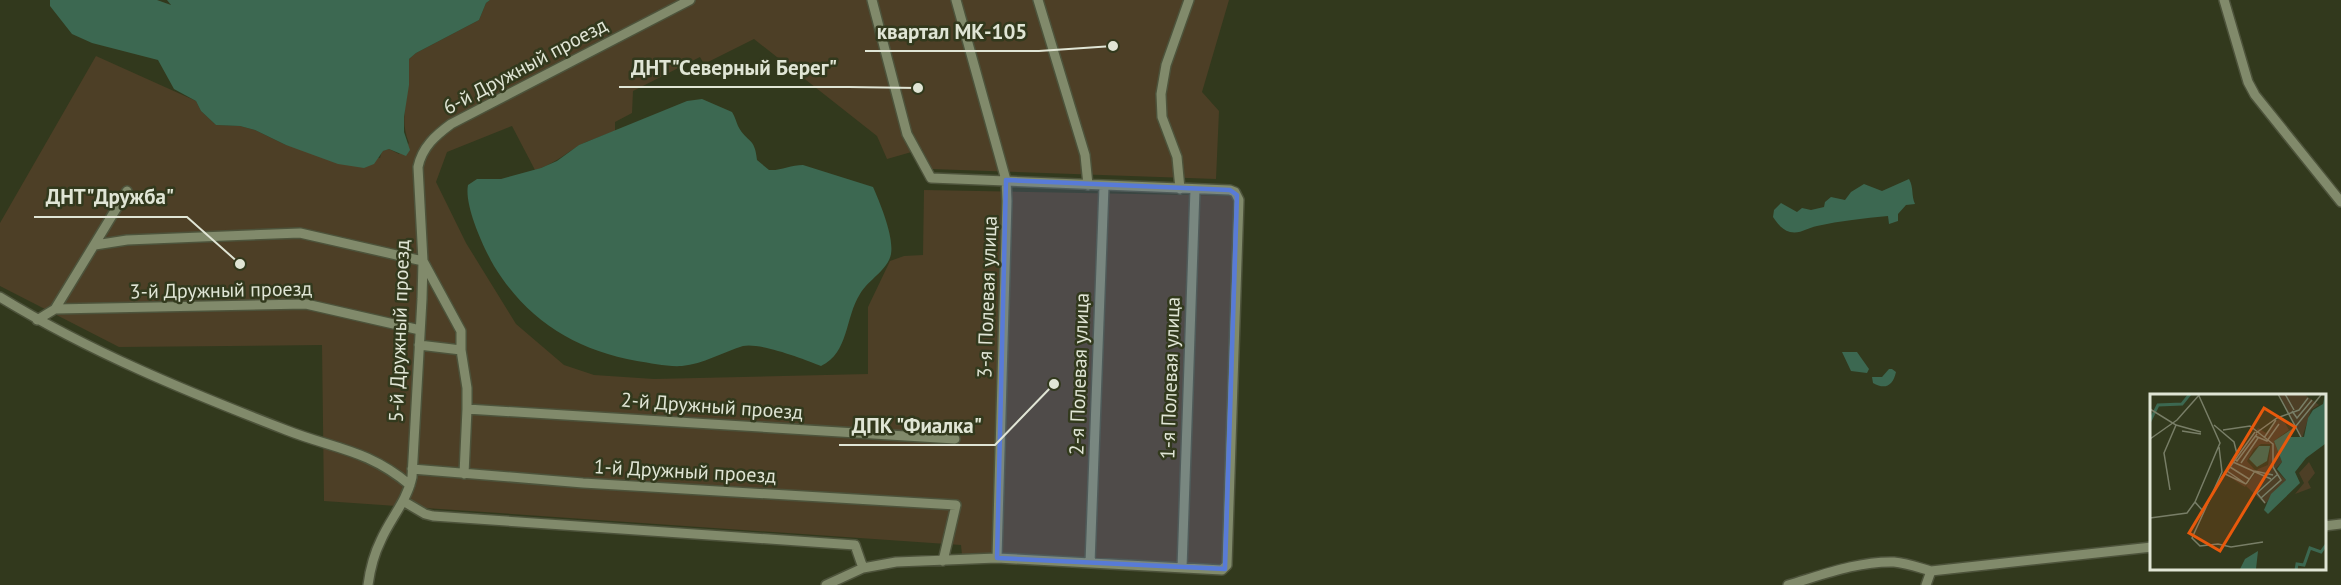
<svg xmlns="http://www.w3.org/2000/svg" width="2341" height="585" viewBox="0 0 2341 585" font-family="'PT Sans',sans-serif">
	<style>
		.green { fill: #4d3f26 }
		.water { fill: #3c6851 }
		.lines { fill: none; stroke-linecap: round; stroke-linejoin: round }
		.minor-casing { stroke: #4d533b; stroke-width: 12 }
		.minor { stroke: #818a6b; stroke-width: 9 }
		.marked { fill: #587bd7; fill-opacity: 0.2; stroke: #587bd7; stroke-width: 4.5; stroke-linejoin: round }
		.labels { text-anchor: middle; stroke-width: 5; stroke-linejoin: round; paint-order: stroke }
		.street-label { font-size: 20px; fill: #e0e5d5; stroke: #32391d }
		.inset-river { fill: none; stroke: #3c6851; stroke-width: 3 }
		.inset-road { fill: none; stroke: #787e67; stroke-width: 1.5 }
		.view { fill: #e8590c; fill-opacity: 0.15; stroke: #e8590c; stroke-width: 3 }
		.inset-edge { fill: none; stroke: #e0e5d5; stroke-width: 3 }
		.leader { fill: none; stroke: #e0e5d5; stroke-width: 2 }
		.callout-dot { fill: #e0e5d5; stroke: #32391d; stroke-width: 2 }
		.callout-label { font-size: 21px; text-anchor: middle; font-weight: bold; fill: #e0e5d5; stroke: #32391d; stroke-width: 5; stroke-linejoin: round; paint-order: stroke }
	</style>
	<rect width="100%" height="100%" fill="#32391d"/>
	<path class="green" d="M490 0H1229L1202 92 1219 111 1216 179 931 169 922 149 887 159 877 136 754 39 704 64 700 57 633 91 632 113 615 122V131C603 136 589 140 578 146 564 155 552 165 535 170L512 126 447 152 436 182 466 243 516 324 564 365 594 375 654 379 868 374V307L890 261 904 256 923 255 924 190 1244 196 1232 568 1224 575 1000 562 962 555 961 545 324 501 322 345 119 347 0 286V223L96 56 196 101 201 111 216 125 240 126 255 130 286 145 380 158 382 151 389 149 399 154 409 143C401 124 405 107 408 87 410 78 407 69 409 59L416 53 479 20 486 3Z"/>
	<path class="water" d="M50 0H157L171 5 167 0H490L486 3 479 20 416 53 409 59V85L404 117V132L410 150 406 156 389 149 383 151 374 164 364 168 338 164 286 145 255 130 240 126 216 125 201 111 196 101 174 89 158 60 92 43 72 34 50 6Z
		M702 99 732 112C735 117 736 121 738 126 747 143 755 137 757 160L769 170C780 171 791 165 803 165L873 187C880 203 894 236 891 254 888 270 868 280 860 294 845 317 849 353 821 366 804 359 759 342 743 346 723 352 703 364 682 366 667 367 651 363 637 361 575 350 527 320 494 266 483 247 464 205 468 185L477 179H501L541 168 557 161 579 145 687 101Z
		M1909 179C1914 188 1911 195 1915 204L1906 205 1898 214V221L1889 224 1888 216C1864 218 1840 221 1817 226 1807 228 1801 234 1790 232 1782 230 1777 223 1773 217L1774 210 1781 203 1797 212 1802 208 1811 210 1824 207 1825 202 1831 197 1845 200 1851 192 1864 184 1882 191Z
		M1842 352H1857L1869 369 1867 373 1851 371Z
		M1889 369H1892L1896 372C1893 386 1885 390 1873 383L1872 377H1882Z"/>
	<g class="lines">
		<g class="minor-casing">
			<path id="minor" d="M956 0 1006 180 1007 201 997 558
				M1038 0 1085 155 1088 185
				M2224 0 2248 82 2255 95 2341 202
				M1180 189 1177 157 1162 117 1161 94 1166 65 1189 0
				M95 245 127 240 300 233 423 261 461 331V350L467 388V409L464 474
				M0 297C90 352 188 392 286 430 334 449 367 449 410 485
				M55 309 306 304 420 330
				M37 320 55 309 127 191
				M419 345 461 350
				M467 409 955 439
				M412 469 583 483 956 505 943 561
				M403 501 425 514 433 516 855 545 863 568
				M2324 526 2341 524
				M1090 563 1104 186
				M1182 568 1195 189
				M368 585C370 570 374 554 381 540 390 519 407 501 412 477L422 299 423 261 418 167C422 147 436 135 451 124L690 0
				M826 585 863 568 896 562 997 558 1222 570 1227 565 1239 200 1235 192 1230 190 931 178 907 134 872 0
				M1788 585C1822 575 1858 561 1894 562 1907 563 1920 568 1931 571L2152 547
				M1926 585 1931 571"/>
		</g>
		<use href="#minor" class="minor"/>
	</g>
	<path class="marked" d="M1006 180 1230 190 1237 195 1225 569 997 558Z"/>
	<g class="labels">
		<g class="street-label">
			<text transform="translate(525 66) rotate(-28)" y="7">6-й Дружный проезд</text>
			<text transform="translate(221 290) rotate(-1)" y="7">3-й Дружный проезд</text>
			<text transform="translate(987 297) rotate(-88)" y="7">3-я Полевая улица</text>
			<text transform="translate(399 331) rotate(-88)" y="7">5-й Дружный проезд</text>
			<text transform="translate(1079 374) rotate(-88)" y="7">2-я Полевая улица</text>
			<text transform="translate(1170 378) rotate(-88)" y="7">1-я Полевая улица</text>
			<text transform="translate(712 406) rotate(4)" y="7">2-й Дружный проезд</text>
			<text transform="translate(685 471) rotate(3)" y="7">1-й Дружный проезд</text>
		</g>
	</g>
	<g transform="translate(2150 394)">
		<rect width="176" height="176" fill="#32391d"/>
		<path d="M129 0H154L169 11 161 16 152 44ZM131 22 139 36 124 47 132 68 125 75 136 86 115 110 96 92 108 75 118 71 121 50H111L104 55 97 67 105 76 95 93 75 80 108 34 116 39ZM159 68 165 79 158 88 161 94 145 100 154 89 149 79Z" fill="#4d3f26"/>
		<path d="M175 0V50L156 64 145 78 150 89 118 120 114 116 121 100 136 86 127 75 132 68 124 47 142 35 140 43H154L158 24 163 16 173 10ZM109 52H120L117 67 107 73 99 65ZM108 157 106 175H90L95 165Z" fill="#3c6851"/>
		<path class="inset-river" d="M0 27 8 11 32 10 40 0M146 176 147 170 154 171 160 154 171 158 176 151"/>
		<path class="inset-road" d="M128 0 151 43M135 0 144 16M49 2 58 22M0 15 26 31 14 59 20 96M142 17 147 24 162 6M26 31 51 38M64 31 84 48 87 60M146 32 171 1M73 36 100 32 123 50V73L131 86 111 104M32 37 51 40M106 39 127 24 149 16 158 4M105 42 117 47 129 30M114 44 126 26M0 45 27 26 50 0M69 53 72 78 42 144 50 152 68 150 81 153 113 148M85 65 87 67 107 40M83 68 121 85M91 69 108 44M80 73 99 85M77 77 96 90M96 90 75 80 105 38M96 90 105 77 123 81M115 109 107 99 128 80M53 117 45 108 70 49 58 22M0 124 37 119 45 108"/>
		<path class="view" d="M114 14 145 33 70 157 39 139Z"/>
		<rect width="176" height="176" class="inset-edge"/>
	</g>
	<path class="leader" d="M1113 46L1039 51H865M918 88L849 87H619M240 264L187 217H34M1054 384L995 445H839"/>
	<g class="callout-dot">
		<circle cx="1113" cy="46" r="6"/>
		<circle cx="918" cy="88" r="6"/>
		<circle cx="240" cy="264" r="6"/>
		<circle cx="1054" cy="384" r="6"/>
	</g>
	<g class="callout-label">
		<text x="952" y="39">квартал МК-105</text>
		<text x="734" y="75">ДНТ"Северный Берег"</text>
		<text x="110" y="204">ДНТ"Дружба"</text>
		<text x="917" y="433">ДПК "Фиалка"</text>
	</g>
</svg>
